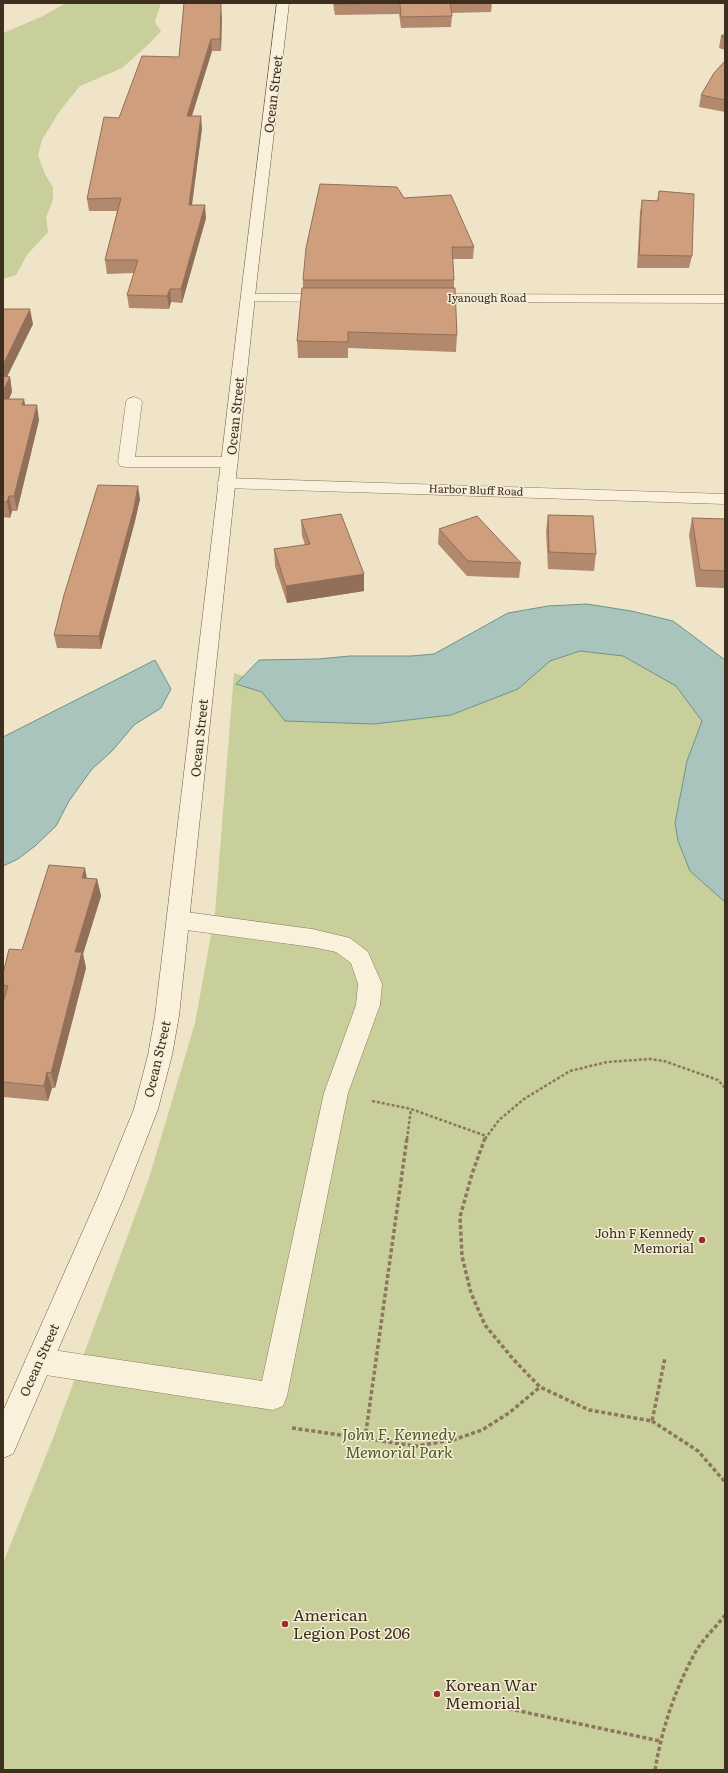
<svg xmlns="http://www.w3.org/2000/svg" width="728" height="1773" viewBox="0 0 728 1773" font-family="Literata,serif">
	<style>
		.green { fill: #c9cf9b }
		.water { fill: #a9c4bc; stroke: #6f938a }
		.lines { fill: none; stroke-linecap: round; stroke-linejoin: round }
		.lane-casing { stroke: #8d765c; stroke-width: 1 }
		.street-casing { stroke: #8d765c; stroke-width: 1 }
		.secondary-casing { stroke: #6f573f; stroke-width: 1 }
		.path-far1 { stroke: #8d765c; stroke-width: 2.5; stroke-dasharray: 3 2; stroke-linecap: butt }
		.path { stroke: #8d765c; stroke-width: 3.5; stroke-dasharray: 4 2.5; stroke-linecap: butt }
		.lane { fill: #faf1dc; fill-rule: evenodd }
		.street { fill: #faf1dc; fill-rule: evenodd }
		.secondary { fill: #faf1dc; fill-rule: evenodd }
		.wall { fill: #b2896c }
		.shaded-wall { fill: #916f58 }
		.building { fill: #cf9f7d; stroke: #916f58 }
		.poi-dot { fill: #9e2a2b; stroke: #f7eed8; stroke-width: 1.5 }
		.labels { text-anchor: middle; stroke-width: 3; stroke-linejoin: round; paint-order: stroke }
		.far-street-label { font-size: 11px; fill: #3d2e20; stroke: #f7eed8 }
		.street-label { font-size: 13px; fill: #3d2e20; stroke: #f7eed8 }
		.poi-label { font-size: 13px; fill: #3d2e20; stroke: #f7eed8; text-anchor: end }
		.near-park-label { font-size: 16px; font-style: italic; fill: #4d5a26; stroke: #f7eed8 }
		.near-poi-label { font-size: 16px; fill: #3d2e20; stroke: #f7eed8; text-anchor: start }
	</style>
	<rect width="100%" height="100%" fill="#f0e4c8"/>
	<path class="green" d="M66 3H161L155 22 161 31 149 44 122 68 80 86 59 112 42 140 38 155 45 174 53 187V200L46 217 48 232 27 255 16 275 3 279V33L43 16Z
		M587 636 700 685 725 868V1770H3V1563L53 1438 149 1178 195 1023 215 913 234 673 260 682Z"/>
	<path class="water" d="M587 604 631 611 673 621 725 660V902L690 871 678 841 675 823 687 761 702 721 676 686 623 656 580 651 550 661 518 689 451 715 374 724 285 721 262 692 236 684 259 660 318 659 350 656H411L434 654 508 613 548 606Z
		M155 660 171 689 161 708 134 725 112 751 92 769 69 801 56 826 35 846 18 859 3 866V737Z"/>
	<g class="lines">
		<g class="lane-casing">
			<path id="lane" d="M134 397 140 399 142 402 135 457H230L236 458 238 462 236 466 230 467H126L120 466 118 462 126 402 128 399Z
				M179 911 312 929 350 938 368 952 382 984 380 1005 348 1093 287 1396 283 1406 273 1410 39 1374 29 1370 25 1361 29 1352 39 1348 262 1381 324 1093 356 1005 358 984 351 963 336 952 312 947 179 929 171 926 168 920 171 914Z"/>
		</g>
		<g class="street-casing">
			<path id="street" d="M248 294H331L336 295 338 298 336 301 331 302 243 301 241 298 243 295Z
				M425 294 725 295V303L425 302 420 301 418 298 420 295Z
				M226 478 725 494V504L226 488 220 487 217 483 220 479Z"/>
		</g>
		<g class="secondary-casing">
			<path id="secondary" d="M277 3H289L257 278 179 1016 172 1055 158 1109 124 1197 13 1454 3 1458V1411L98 1197 134 1109 148 1055 155 1016 243 278Z"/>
		</g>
		<path class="path-far1" d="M372 1101 411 1109 486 1136
			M407 1139 411 1109
			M485 1139 499 1120 524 1099 570 1071 607 1062 650 1059 664 1061 718 1080 725 1088"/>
		<path class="path" d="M485 1138 472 1174 460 1217 462 1256 471 1293 485 1325 513 1359 540 1387 589 1410 652 1421 665 1358
			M652 1421 698 1451 725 1482
			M292 1428 416 1446 453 1440 482 1430 509 1413 540 1387
			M365 1439 407 1138
			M477 1702 660 1741
			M655 1770C662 1728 675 1689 696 1651 704 1638 716 1627 725 1615"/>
		<use href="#lane" class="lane"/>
		<use href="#street" class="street"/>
		<use href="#secondary" class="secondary"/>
	</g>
	<path class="wall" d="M333 3H492L491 12 451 13 452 16 451 27 401 28 399 14 335 15Z
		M222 14 221 51H212L192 116 202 128 192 205 206 218 182 303 171 302 169 309 129 308 127 295 134 273 107 274 105 260 117 211H89L87 199 119 118Z
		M725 34V50L719 48 721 36Z
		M725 61V112L699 107 701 95Z
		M659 191 692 256 689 268H637L640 212 642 200 657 201Z
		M404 198 474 247 473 259H453L454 280V288L457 335 456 352 348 348V358H298L297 341 303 288V280Z
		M3 309 33 324 7 376 10 377 12 392 9 399 25 405 39 420 17 511H12L10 518 3 517Z
		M140 499 135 521 101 649 57 648 54 635Z
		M548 515 596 554 594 571 548 569 546 531Z
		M692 518 725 519V588L696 587 689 535Z
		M301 520 364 591 287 603 275 566 274 549 305 545 302 536Z
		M439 529 521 563 519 578 467 576 438 544Z
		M87 878 97 879 101 896 83 954 86 968 55 1088H52L48 1101 3 1097V1002L4 999 3 995V974Z"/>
	<path class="shaded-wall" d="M222 3V14L221 51 220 39Z
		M211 39 212 51 188 128 187 116Z
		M201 116 202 128 190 218 189 205Z
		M205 205 206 218 182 303 181 289Z
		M170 289 171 302 169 309 167 296Z
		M30 309 33 324 3 385V365Z
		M10 377 12 392 3 412V391Z
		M24 399 27 414 22 405Z
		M37 405 39 420 17 511 14 496Z
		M138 486 140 499 135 521 101 649 99 636Z
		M9 496 12 511 10 518 7 502Z
		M364 574V591L287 603 286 586Z
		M85 868 88 884 82 878Z
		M97 879 101 896 83 954 86 968 55 1088 51 1073 75 952Z
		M47 1072 52 1088 48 1101 44 1086Z"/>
	<path class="building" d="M184 3H221L220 39H211L187 116H201L189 205H205L181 289H170L167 296 127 295 138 260H105L121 198 87 199 104 117 119 118 142 56 179 57Z
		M335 3H450L452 16 401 17 400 3 335 4Z
		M725 34V37L721 36Z
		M725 61V100L701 95 714 73Z
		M320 184 397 187 404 198 451 195 474 247H452L454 280H303L306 248Z
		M659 191 694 194 692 256 639 255 642 200 658 201Z
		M302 288H455L457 335 348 332V342L297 341Z
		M3 309H30L3 365Z
		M3 376 10 377 3 391Z
		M3 399H24L22 405H37L14 496H9L7 502H3Z
		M98 485 138 486 134 508 99 636 54 635 64 595Z
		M341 514 364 574 286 586 274 549 310 544 301 520Z
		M548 515 593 516 596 554 549 552Z
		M477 516 521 563 468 561 439 529Z
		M692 518 725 519V571L700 570Z
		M49 865 85 868 82 878 97 879 75 952H82L51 1073 47 1072 44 1086 3 1082V1002L8 986 3 985V974L9 949 22 950Z"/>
	<g class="poi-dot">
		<circle cx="702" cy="1240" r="4"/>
		<circle cx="285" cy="1624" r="4"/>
		<circle cx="437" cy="1694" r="4"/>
	</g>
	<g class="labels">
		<g class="far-street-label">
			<text x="487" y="302">Iyanough Road</text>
			<text transform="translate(476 490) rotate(2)" y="4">Harbor Bluff Road</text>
		</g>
		<g class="street-label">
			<text transform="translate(273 94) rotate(-83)" y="5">Ocean Street</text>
			<text transform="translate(235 416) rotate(-84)" y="5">Ocean Street</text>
			<text transform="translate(199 738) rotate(-84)" y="5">Ocean Street</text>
			<text transform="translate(157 1059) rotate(-77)" y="5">Ocean Street</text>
			<text transform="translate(39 1360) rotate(-66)" y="5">Ocean Street</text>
		</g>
		<g class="poi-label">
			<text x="694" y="1238">John F Kennedy<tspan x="694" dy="15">Memorial</tspan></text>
		</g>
		<g class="near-park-label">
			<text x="399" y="1440">John F. Kennedy<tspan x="399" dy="18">Memorial Park</tspan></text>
		</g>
		<g class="near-poi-label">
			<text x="293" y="1621">American<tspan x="293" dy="18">Legion Post 206</tspan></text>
			<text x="445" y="1691">Korean War<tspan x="445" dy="18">Memorial</tspan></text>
		</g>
	</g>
	<rect width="728" height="1773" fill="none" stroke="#3d2e20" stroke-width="8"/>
</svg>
